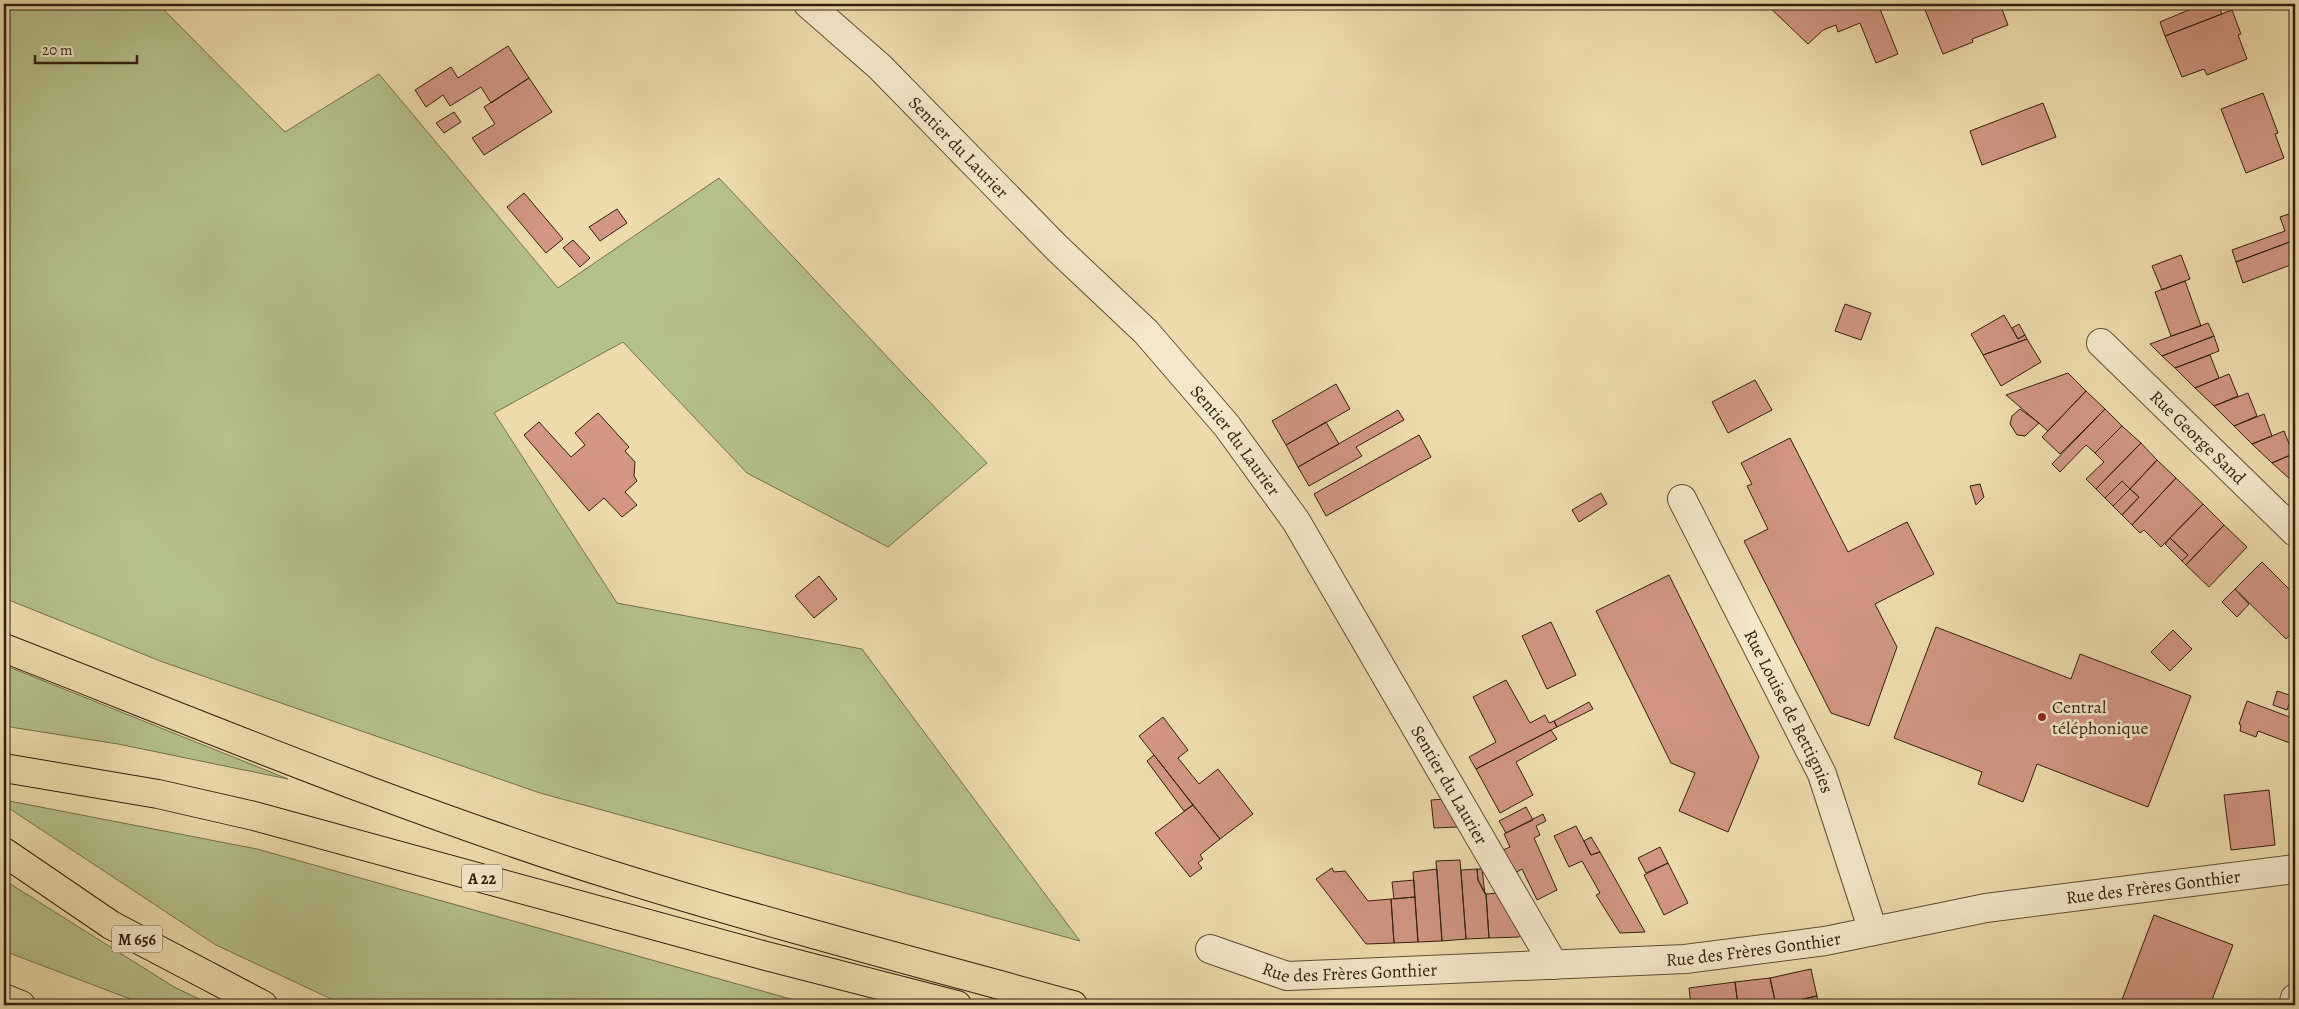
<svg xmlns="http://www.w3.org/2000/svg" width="2299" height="1009" viewBox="0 0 2299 1009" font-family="Alegreya,serif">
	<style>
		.green { fill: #b5c18c; stroke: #74704e }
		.building { fill: #d29682; stroke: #321f10 }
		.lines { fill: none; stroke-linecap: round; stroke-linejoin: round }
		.minor-casing { stroke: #614e37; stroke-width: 30 }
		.highway-casing { stroke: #321f10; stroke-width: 30 }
		.minor { stroke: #f3e8c9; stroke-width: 28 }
		.highway { stroke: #eddbac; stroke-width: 28 }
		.poi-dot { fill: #8f2418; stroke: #f3e8c9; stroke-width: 2 }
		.labels { text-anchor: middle; stroke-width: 5; stroke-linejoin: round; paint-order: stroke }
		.shield { fill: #f3e8c9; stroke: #6c5b48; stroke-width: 1 }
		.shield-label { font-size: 16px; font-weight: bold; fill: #321f10 }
		.street-label { font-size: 18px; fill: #321f10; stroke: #f3e8c9 }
		.poi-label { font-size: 18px; fill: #321f10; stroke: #f3e8c9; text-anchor: start }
	</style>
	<rect width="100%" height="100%" fill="#eddbac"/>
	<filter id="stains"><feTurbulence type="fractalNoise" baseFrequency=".004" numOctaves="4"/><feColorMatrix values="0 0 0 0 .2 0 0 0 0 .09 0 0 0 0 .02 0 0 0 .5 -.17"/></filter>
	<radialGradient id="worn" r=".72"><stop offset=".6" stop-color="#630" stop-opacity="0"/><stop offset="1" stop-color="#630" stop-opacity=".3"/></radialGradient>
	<path class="green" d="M4 4H158L285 132 379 74 558 288 719 178 987 463 888 547 747 473 623 342 494 413 617 603 862 649 1080 941 540 793 160 661 4 598Z
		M4 665 288 779 118 744 4 726Z
		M4 800 257 849 812 1005H344L216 945 4 805Z
		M4 880 174 987 212 1005H146L4 951Z"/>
	<path class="building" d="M1766 4H1878L1898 54 1876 63 1860 23 1838 32 1836 25 1823 30 1808 44Z
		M1925 4H2000L2008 25 1972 39 1973 42 1943 54 1923 5Z
		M2203 4H2218L2222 14 2165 36 2160 22Z
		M2232 10 2241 34 2238 35 2247 59 2207 75 2204 69 2182 77 2165 36Z
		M508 46 529 78 491 103 481 87 450 106 443 95 426 107 415 90 451 67 458 78Z
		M529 78 552 112 484 155 472 138 495 124 484 107Z
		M2263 93 2278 133 2275 134 2284 158 2246 173 2221 109Z
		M2043 103 2056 137 1982 165 1970 131Z
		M454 112 461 122 444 133 436 123Z
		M524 193 563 239 546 253 507 207Z
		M617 209 627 223 600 241 589 227Z
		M2295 212V240L2236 262 2232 250 2285 231 2280 217Z
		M573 240 590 258 580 267 563 248Z
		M2295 240V261L2292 262 2293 264 2243 283 2236 262Z
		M2181 255 2190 279 2162 290 2152 266Z
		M2185 281 2201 326 2171 336 2155 292Z
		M1845 304 1871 313 1861 340 1835 331Z
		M2004 315 2018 339 2025 335 2027 339 1983 355 1971 334Z
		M2208 323 2214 336 2162 356 2150 344Z
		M2019 324 2025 335 2018 339 2012 328Z
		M2214 336 2219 351 2175 368 2162 356Z
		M2027 339 2041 362 2001 386 1983 355Z
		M2210 355 2219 378 2195 388 2175 368Z
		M2068 373 2086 391 2048 431 2006 395Z
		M2229 374 2238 396 2214 406 2195 388Z
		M1755 380 1772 410 1728 433 1712 402Z
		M1336 384 1350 409 1286 445 1272 421Z
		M2086 391 2105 409 2060 454 2042 437Z
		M2248 393 2257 416 2234 426 2214 406Z
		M2020 409 2039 423 2025 436 2017 435 2010 424 2012 416Z
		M2105 409 2122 426 2095 453 2086 445 2060 472 2052 464Z
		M1398 410 1404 420 1356 447 1362 456 1309 486 1298 467Z
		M598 413 629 447 625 451 635 462 634 476 637 481 625 492 637 505 622 517 604 498 589 511 524 435 539 422 571 457 585 445 575 433Z
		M2264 414 2272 436 2252 444 2234 426Z
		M1326 422 1339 444 1298 467 1286 445Z
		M2122 426 2141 443 2096 489 2086 479 2104 462 2095 453Z
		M2284 431 2293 454 2272 463 2252 444Z
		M1419 435 1431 457 1326 516 1314 494Z
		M1790 438 1848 552 1907 522 1934 574 1875 604 1897 647 1869 726 1831 713 1744 541 1768 529 1747 486 1752 484 1741 463Z
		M2141 443 2157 460 2130 489 2122 481 2105 498 2096 489Z
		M2295 453V480L2292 481 2272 463Z
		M2157 460 2176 478 2132 525 2122 515 2139 497 2130 489Z
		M2176 478 2203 504 2161 547 2144 530 2140 533 2132 525Z
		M2122 481 2130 489 2113 506 2105 498Z
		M1980 484 1984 497 1976 505 1970 486Z
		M2130 489 2139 497 2122 515 2113 506Z
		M1601 493 1607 504 1579 522 1572 510Z
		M2203 504 2224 525 2186 565 2182 561 2188 555 2170 538Z
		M2224 525 2247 547 2209 587 2186 565Z
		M2170 538 2188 555 2182 561 2165 544Z
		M2262 562 2295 595V630L2286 639 2235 589Z
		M1669 575 1759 757 1728 832 1679 811 1695 773 1671 763 1596 611Z
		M819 576 837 599 814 618 795 596Z
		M2235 589 2249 604 2237 617 2222 602Z
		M1551 622 1576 675 1547 689 1522 636Z
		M1936 627 2071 679 2080 654 2191 696 2148 807 2037 764 2023 802 1978 784 1982 772 1894 738Z
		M2173 630 2192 649 2170 671 2151 652Z
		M1506 680 1530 723 1545 715 1549 723 1554 721 1557 727 1476 769 1469 757 1496 742 1473 697Z
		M2277 691 2292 696 2287 710 2273 705Z
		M2247 701 2295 719V745L2258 731 2256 737 2240 731 2241 725 2239 724Z
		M1589 702 1593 709 1557 727 1554 721Z
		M1163 717 1188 750 1178 758 1199 784 1218 769 1253 814 1220 839 1139 736Z
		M1551 730 1557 739 1516 762 1533 795 1500 813 1476 769Z
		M1154 755 1193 805 1184 811 1147 761Z
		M2269 790 2275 845 2231 850 2224 795Z
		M1447 799 1458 827 1434 828 1431 800Z
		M1193 805 1220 839 1200 855 1203 859 1198 863 1202 868 1190 877 1155 833Z
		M1526 807 1533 820 1506 833 1499 821Z
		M1543 814 1546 821 1536 826 1540 835 1534 838 1557 890 1537 900 1522 869 1515 873 1503 850 1510 847 1504 834Z
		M1576 826 1591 855 1600 852 1645 932 1620 933 1596 895 1600 893 1582 861 1569 867 1554 836Z
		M1591 837 1600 852 1591 855 1584 841Z
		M1660 847 1668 863 1646 873 1638 858Z
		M1460 860 1466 939 1442 941 1436 861Z
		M1668 863 1688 903 1664 915 1644 875Z
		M1332 868 1334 872 1345 871 1368 901 1391 899 1394 943 1366 944 1316 879Z
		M1437 869 1442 941 1418 942 1413 872Z
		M1477 869H1482L1485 894 1478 880Z
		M1477 869 1478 880 1486 894 1489 938 1466 939 1461 870Z
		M1414 880 1415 897 1394 899 1392 882Z
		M1498 893 1524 929 1519 937 1489 938 1486 894Z
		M1415 897 1418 942 1394 943 1391 899Z
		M2154 915 2233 945 2210 1005H2120Z
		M1811 969 1817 996 1776 1005 1770 978Z
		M1770 978 1776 1005H1738L1735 982Z
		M1735 982 1738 1005H1691L1689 988Z
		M1817 996 1819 1005H1795L1794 1001Z"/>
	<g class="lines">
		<g class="minor-casing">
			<g id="minor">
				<path id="s1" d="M808 4 880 67 1057 248 1146 332 1227 426 1296 521 1554 965"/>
				<path id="s2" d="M2101 343 2295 532"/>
				<path id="s3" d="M1682 499 1822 774 1873 931"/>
				<path id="s4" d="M1210 949 1287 976 1685 959 1825 941 1986 908 2295 869"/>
				<path d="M2293 1005 2295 998"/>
			</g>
		</g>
		<g class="highway-casing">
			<path id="highway" d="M4 648C206 727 407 811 615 876 766 923 920 963 1073 1005
				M4 768 158 794 254 816 766 956 957 1005
				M4 852 111 925 263 1005
				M4 998 21 1005"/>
		</g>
		<use href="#minor" class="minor"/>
		<use href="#highway" class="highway"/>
	</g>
	<circle class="poi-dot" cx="2042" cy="717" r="5"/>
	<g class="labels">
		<g class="shield">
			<rect x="462" y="864.5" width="40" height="27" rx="4"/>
			<rect x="112" y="925.5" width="50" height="27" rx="4"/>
		</g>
		<g class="shield-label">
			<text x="482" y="884">A 22</text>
			<text x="137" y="945">M 656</text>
		</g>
		<g class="street-label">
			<text dy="6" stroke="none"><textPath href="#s1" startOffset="208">Sentier du Laurier</textPath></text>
			<text dy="6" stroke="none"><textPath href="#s2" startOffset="135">Rue George Sand</textPath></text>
			<text dy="6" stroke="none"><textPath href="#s1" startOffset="612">Sentier du Laurier</textPath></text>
			<text dy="6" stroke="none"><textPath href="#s3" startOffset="238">Rue Louise de Bettignies</textPath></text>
			<text dy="6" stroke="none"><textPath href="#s1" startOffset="1018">Sentier du Laurier</textPath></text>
			<text dy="6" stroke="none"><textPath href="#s4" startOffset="954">Rue des Frères Gonthier</textPath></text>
			<text dy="6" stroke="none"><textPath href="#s4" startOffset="549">Rue des Frères Gonthier</textPath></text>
			<text dy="6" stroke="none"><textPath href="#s4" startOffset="144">Rue des Frères Gonthier</textPath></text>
		</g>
		<g class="poi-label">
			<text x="2052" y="713">Central<tspan x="2052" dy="21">téléphonique</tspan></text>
		</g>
	</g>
	<rect width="2299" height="1009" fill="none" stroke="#eddbac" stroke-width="20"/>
	<rect x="5" y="5" width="2289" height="999" fill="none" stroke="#321f10" stroke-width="2.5"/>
	<rect x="10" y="10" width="2279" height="989" fill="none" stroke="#321f10"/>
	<path d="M35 55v8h102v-8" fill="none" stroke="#321f10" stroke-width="2.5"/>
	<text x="42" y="55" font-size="15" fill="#321f10" stroke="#f3e8c9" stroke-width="4" paint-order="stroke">20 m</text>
	<rect width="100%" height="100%" filter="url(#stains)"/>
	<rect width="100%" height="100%" fill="url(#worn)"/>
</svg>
